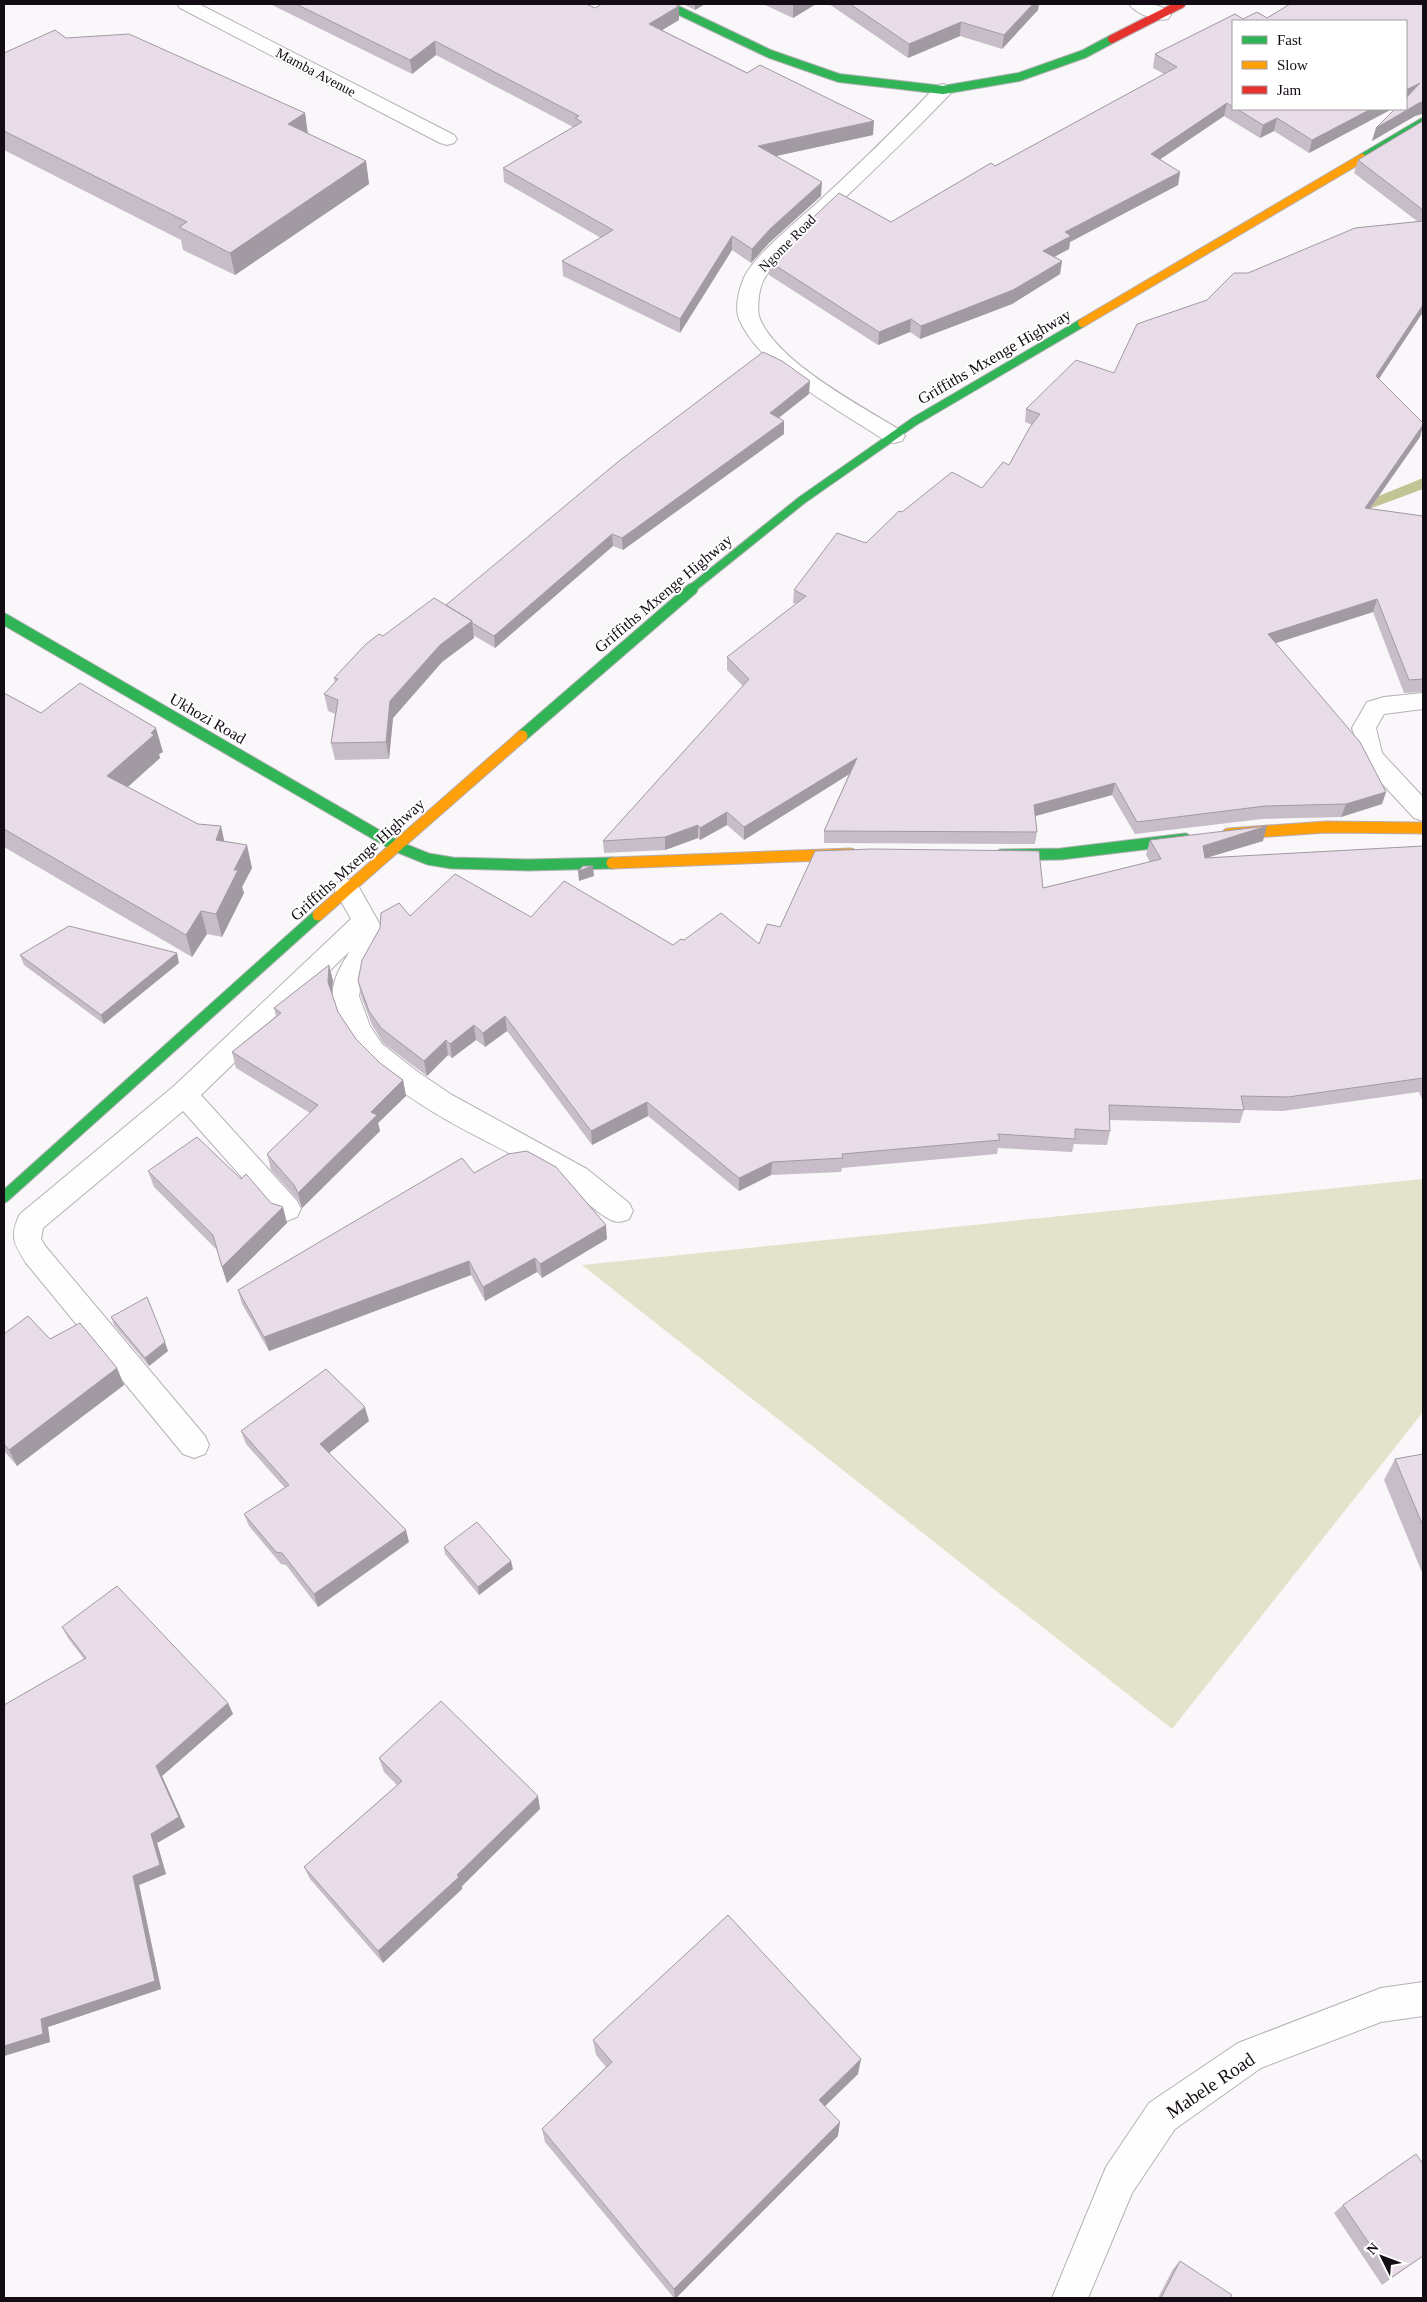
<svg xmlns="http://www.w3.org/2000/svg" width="1427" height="2302" viewBox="0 0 1427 2302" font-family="Georgia,serif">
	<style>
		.green { fill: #e2e3cb }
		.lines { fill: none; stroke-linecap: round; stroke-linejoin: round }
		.stream { fill: #c2c493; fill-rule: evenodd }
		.lane-casing { stroke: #b5b0b6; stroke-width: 2 }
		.street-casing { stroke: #b5b0b6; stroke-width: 2 }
		.fast-far1-casing { stroke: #b5b0b6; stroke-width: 10 }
		.fast-casing { stroke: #b5b0b6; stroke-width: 13 }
		.slow-far1-casing { stroke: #b5b0b6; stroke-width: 10 }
		.slow-casing { stroke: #b5b0b6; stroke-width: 13 }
		.jam-casing { stroke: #b5b0b6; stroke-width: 10 }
		.lane { fill: #fefefe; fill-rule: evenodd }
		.street { fill: #fefefe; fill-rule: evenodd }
		.fast-far1 { stroke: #30b455; stroke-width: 8 }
		.fast { stroke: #30b455; stroke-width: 11 }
		.slow-far1 { stroke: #ff9f0a; stroke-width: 8 }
		.slow { stroke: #ff9f0a; stroke-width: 11 }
		.jam { stroke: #e5322d; stroke-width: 8 }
		.wall { fill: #c7bdc8 }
		.shaded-wall { fill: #a29aa2 }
		.building { fill: #e7dce8; stroke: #a29aa2 }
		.labels { text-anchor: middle; stroke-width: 4; stroke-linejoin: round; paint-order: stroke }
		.far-street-label { font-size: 14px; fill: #140c15; stroke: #fff }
		.street-label { font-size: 16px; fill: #140c15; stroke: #fff }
		.near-street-label { font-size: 19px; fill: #140c15; stroke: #fff }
	</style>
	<rect width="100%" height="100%" fill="#faf7fb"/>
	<path class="green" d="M1423 1179V1412L1172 1729 582 1265Z"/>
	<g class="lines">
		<path class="stream" d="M1423 478V489L1361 512 1353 513 1346 509 1348 506 1359 504Z"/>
		<g class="lane-casing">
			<path id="lane" d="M1423 693V709L1384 714 1376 728 1382 753 1423 797V821L1414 818 1362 762 1352 728 1367 702 1384 697Z
				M347 879 356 882 383 930 381 942 363 974 359 996 370 1026 382 1044 418 1072 452 1095 587 1169 629 1203 633 1211 629 1219C622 1222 618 1223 611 1220 596 1213 582 1197 569 1187 558 1178 543 1171 530 1164 464 1128 347 1081 333 997 331 981 342 964 350 951L201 1095 297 1201 301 1209 297 1217 287 1221 277 1217 183 1111 43 1228 41 1239 46 1247 205 1436 209 1445 205 1454 194 1458 183 1454 26 1263C14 1244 9 1236 20 1214L174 1086 351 919 334 889 338 882Z"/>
		</g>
		<g class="street-casing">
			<path id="street" d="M177 4H199L454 135 457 139 454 143 447 145 440 143 180 8Z
				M1129 4C1143 3 1162 2 1171 15L1168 19C1157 22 1136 14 1129 4Z
				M943 84 950 86 952 90 950 94C912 134 873 171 833 209 811 230 784 250 766 276 759 285 756 309 760 319 779 363 861 406 902 431L905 436 902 441 894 443 886 441C842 412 760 369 739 319 734 306 740 284 747 272 763 248 796 222 817 203 858 165 898 127 936 86Z
				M1423 1982V2016L1381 2022 1261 2068 1175 2129 1132 2193 1088 2298H1052L1106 2167 1149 2103 1238 2043 1381 1988Z"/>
		</g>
		<g class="fast-far1-casing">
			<path id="fast-far1" d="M665 4 770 54 839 78 943 90 1019 77 1084 54 1112 39
				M1362 158 1423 122
				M690 590 802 500 915 421 1082 323"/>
		</g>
		<g class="fast-casing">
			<path id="fast" d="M4 619 396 846 428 859 452 863 529 865 612 863
				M522 736 692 589
				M1001 855 1061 854 1185 839
				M4 1197 318 915"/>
		</g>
		<g class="slow-far1-casing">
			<path id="slow-far1" d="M1082 323 1362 158"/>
		</g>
		<g class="slow-casing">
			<path id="slow" d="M1228 834 1326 827 1423 828
				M612 863 851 854
				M318 915 522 736"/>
		</g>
		<g class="jam-casing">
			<path id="jam" d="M1112 39 1181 4"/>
		</g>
		<use href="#lane" class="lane"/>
		<use href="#street" class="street"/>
		<use href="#fast-far1" class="fast-far1"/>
		<use href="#fast" class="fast"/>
		<use href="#slow-far1" class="slow-far1"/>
		<use href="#slow" class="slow"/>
		<use href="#jam" class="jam"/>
	</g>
	<path class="wall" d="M270 4H586L595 8 679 20 662 30 873 135 776 156 821 196 769 243 751 263 732 250 680 333 563 276 562 261 601 238 504 182 503 168 573 127 436 55 412 74Z
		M683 4H705L695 10Z
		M763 4H816L793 18Z
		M829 4H1039L1038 10 1002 49 960 36 908 58Z
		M1290 4H1423V115L1422 114 1415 116 1372 141 1376 128 1395 109H1406V21H1233V109H1392L1309 153 1274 131 1260 138 1224 116 1160 159 1180 172 1178 185 1070 242 1069 249 1054 257 1062 261 1060 274 1012 304 920 339 910 332 878 345 769 275 770 262 783 246 839 193 891 222 991 163 995 166 1164 74 1153 68 1155 54 1235 14 1243 19 1257 12 1267 18Z
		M66 38 305 113 308 134 366 161 369 184 235 275 183 250 181 240 4 150V53Z
		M1423 121V312L1379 379 1423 423V426L1420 437 1370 509 1423 516V692L1404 693 1373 612 1276 643 1386 792 1382 804 1341 817 1262 819 1135 834 1112 795 1035 816 1037 832 1035 844 824 843V831L849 774 744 840 727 825 700 840 698 838 665 850 604 853 603 841 743 686 727 670V657L796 604 793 603 794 590 866 543 902 512 982 488 1009 465 1032 425 1025 422 1026 409 1114 373 1207 300 1248 273 1417 221 1354 173 1358 160Z
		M809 394 779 418 784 434 623 550 613 546 495 648 473 635 474 638 442 662 393 718 389 759 335 760 331 743 335 714 328 711 324 694 335 683 334 678 383 636 446 605Z
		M4 693 41 713 163 752 159 754 160 758 128 787 224 841 252 868 242 887 244 893 222 937 207 934 192 957 4 847Z
		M1150 840 1263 841 1206 858 1423 846V1099H1422L1419 1092 1283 1111 1244 1110 1240 1123 1110 1120V1131L1107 1145 1074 1144 1072 1152 998 1148 997 1154 842 1168 841 1172 771 1175 739 1191 648 1116 592 1145 507 1031 485 1047 476 1040 452 1058 448 1055 427 1076 383 1043 372 1025 361 996 358 981 410 916 531 917 673 945 684 940 759 944 780 927 1043 888 1150 862 1146 855Z
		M20 955 179 963 104 1024 24 965Z
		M329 965 333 981 332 993 338 1012 356 1039 380 1063 403 1080 406 1096 378 1123 380 1131 302 1208 298 1200 271 1170 267 1154 310 1113 236 1068 232 1052 276 1016 274 1008Z
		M148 1171 241 1179 271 1203 287 1223 227 1283 217 1250 154 1187Z
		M474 1173 607 1239 542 1278 537 1272 485 1301 471 1275 269 1351 242 1304 238 1290Z
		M111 1317 168 1351 149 1366 114 1325Z
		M4 1334 50 1339 117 1368 124 1385 17 1466 4 1451Z
		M369 1421 329 1453 409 1542 318 1607 286 1565 281 1564 249 1526 244 1514 285 1488 246 1444 241 1431Z
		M1423 1454V1575L1384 1480 1395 1459Z
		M444 1547 513 1569 479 1595 445 1554Z
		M62 1627 228 1703 233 1714 162 1776 185 1827 157 1843 166 1874 139 1885 161 1989 48 2027 50 2042 4 2056 84 1659 68 1638Z
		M379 1758 540 1809 462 1886V1889L383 1963 310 1879 304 1867 397 1785 384 1772Z
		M593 2040 858 2074 825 2106 838 2136 676 2298H674L545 2142 542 2129 606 2067 596 2055Z
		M1343 2205 1423 2256 1382 2285 1334 2213Z
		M1180 2261 1230 2298H1158L1173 2269Z"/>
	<path class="shaded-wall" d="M695 4H705L695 10Z
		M793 4H816L793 18Z
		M1033 4H1039L1038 10 1002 49 1004 35Z
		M679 6V20L649 38V24Z
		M961 22 960 36 908 58 909 44Z
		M435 41 436 55 412 74 410 60Z
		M1420 83 1406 102V90Z
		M1423 102 1422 114 1415 116 1372 141 1376 128 1419 103Z
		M1227 103 1224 116 1149 167 1151 154Z
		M1371 109H1392L1309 153 1312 140Z
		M305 113 308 136 288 124Z
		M1277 118 1274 131 1260 138 1263 125Z
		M874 121 873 135 757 160 758 146Z
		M366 161 369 184 235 275 230 253Z
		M1180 172 1178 185 1070 242 1069 249 1041 264 1043 251 1065 232Z
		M822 182 821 196 769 243 751 263 752 249 770 229Z
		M732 236V250L680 333V319Z
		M1062 261 1060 274 1012 304 920 339 921 326Z
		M1423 305V312L1372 389 1376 376Z
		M911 319 910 332 878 345 879 332Z
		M810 381 809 394 769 425 770 413Z
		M784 421V434L623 550 622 538Z
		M1423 425 1420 437 1361 521 1365 508Z
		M612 534 613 546 495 648 494 636Z
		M1377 599 1373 612 1264 647 1268 634Z
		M472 621 474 638 442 662 393 718 389 759 386 742 390 701 440 645Z
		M156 728 163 752 159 754 160 758 114 799 107 776 151 733Z
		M857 758 856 770 744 840V827Z
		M1115 783 1112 795 1032 817 1034 805Z
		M1386 792 1382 804 1341 817 1346 804Z
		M727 812V825L700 840V828Z
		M698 825V838L665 850V837Z
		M221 826 226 849 216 840Z
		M1267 826 1263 841 1199 860 1203 846Z
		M247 845 252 868 242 887 244 893 222 937 216 914 234 870Z
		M593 866 594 876 579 881 578 871Z
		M201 911 207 934 192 957 186 935Z
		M177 953 179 963 104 1024 101 1015Z
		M329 965 333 981 331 998 328 982Z
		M505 1016 507 1031 485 1047 483 1033Z
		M474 1025 476 1040 452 1058 450 1044Z
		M446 1040 448 1055 427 1076 424 1061Z
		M403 1080 406 1096 378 1123 380 1131 302 1208 298 1193 371 1112Z
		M647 1102 648 1116 592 1145 591 1131Z
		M772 1162 771 1175 739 1191V1178Z
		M283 1207 287 1223 227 1283 222 1267Z
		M606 1225 607 1239 542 1278 540 1264Z
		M535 1258 537 1272 485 1301 483 1287Z
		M469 1261 471 1275 269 1351 264 1337Z
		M165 1342 168 1351 149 1366 145 1358Z
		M117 1368 124 1385 17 1466 9 1450Z
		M365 1407 369 1421 324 1457 320 1444Z
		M406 1530 409 1542 318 1607 314 1594Z
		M511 1561 513 1569 479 1595 478 1587Z
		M228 1703 233 1714 162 1776 185 1827 157 1843 166 1874 139 1885 161 1989 48 2027 50 2042 4 2056V2046L133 1876 151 1834 156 1766Z
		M538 1796 540 1809 462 1886V1889L383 1963 378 1951Z
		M861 2059 858 2074 817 2114 819 2100Z
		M840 2122 838 2136 676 2298H675L674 2289Z"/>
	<path class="building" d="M296 4H586L595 8 602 4H675L679 6 649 24 747 73 760 65 874 121 758 146 822 182 770 229 752 249 732 236 680 319 562 261 613 230 503 168 582 122 575 118 579 116 435 41 410 60Z
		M850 4H1033L1004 35 961 22 909 44Z
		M1290 4H1423V102L1419 103 1376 128 1395 109H1406V98L1420 83 1406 90V21H1233V107L1227 103 1151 154 1180 172 1065 232 1071 236 1043 251 1062 261 1013 290 921 326 911 319 879 332 770 262 783 246 839 193 891 222 991 163 995 166 1177 67 1155 54 1235 14 1243 19 1257 12 1267 18Z
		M55 30 66 38 129 34 305 113 288 124 366 161 230 253 179 227 187 222 4 131V53Z
		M1237 109H1371L1312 140 1277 118 1263 125Z
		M1423 121V210L1358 160Z
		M1423 221V305L1376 376 1423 423V425L1365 508 1423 516V679L1409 680 1377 599 1268 634 1360 742 1386 792 1346 804 1265 806 1137 822 1115 783 1034 805 1037 832 824 831 857 758 744 827 727 812 700 828 698 825 665 837 603 841 749 679 727 657 806 596 794 590 837 533 866 543 899 511 902 512 952 472 982 488 1003 462 1009 465 1030 427 1040 414 1026 409 1076 360 1114 373 1137 324 1207 300 1234 273H1248L1355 228Z
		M763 352 782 361 810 381 770 413 784 421 622 538 612 534 494 636 472 623V621L446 605 619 461Z
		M434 598 472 621 440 645 390 701 386 742 331 743 338 700 324 694 338 679 334 678 366 644 379 634 383 636Z
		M80 683 156 728 151 733 154 735 107 776 198 824 221 826 216 840 247 845 234 870H238L216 914 201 911 186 935 4 829V693L41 713Z
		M1267 826 1203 846 1205 858 1423 846V1078L1288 1097 1241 1096 1244 1110 1109 1105 1110 1131 1075 1129V1139L998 1134 1000 1140 842 1154 843 1158 772 1162 739 1178 647 1102 591 1131 505 1016 483 1033 474 1025 450 1044 446 1040 424 1061 381 1028 369 1011 358 981 362 960 380 928 381 913 399 903 410 916 455 874 531 917 564 881 673 945 681 939 684 940 721 913 759 944 767 924 780 927 815 851 872 849 1039 851 1043 888 1161 859 1150 840Z
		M583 866H593L578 871Z
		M69 926 177 953 101 1015 20 955Z
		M329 965 328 982 338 1012 356 1039 380 1063 403 1080 371 1112 377 1115 298 1193 294 1185 267 1154 318 1105 232 1052 281 1013 274 1008Z
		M197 1137 241 1179 246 1174 271 1203 283 1207 222 1267 213 1235 148 1171Z
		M527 1151 556 1167 606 1225 540 1264 535 1258 483 1287 469 1261 264 1337 238 1290 462 1158 474 1173 508 1154Z
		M147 1297 165 1342 145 1358 111 1317Z
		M28 1316 50 1339 80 1323 117 1368 9 1450 4 1444V1334Z
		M326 1369 365 1407 320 1444 406 1530 314 1594 282 1553 276 1552 244 1514 289 1485 241 1431Z
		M1423 1454V1526L1395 1459Z
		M477 1522 511 1561 478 1587 444 1547Z
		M117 1586 228 1703 156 1766 179 1817 151 1834 160 1865 133 1876 155 1981 41 2019 43 2034 4 2046V1705L86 1658 62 1627Z
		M441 1701 538 1796 457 1875 459 1877 378 1951 304 1867 402 1781 379 1758Z
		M728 1915 861 2059 819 2100 840 2122 674 2289 542 2129 612 2062 593 2040Z
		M1416 2154 1423 2164V2256L1392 2277 1343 2205Z
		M1180 2261 1232 2295 1230 2298H1161Z"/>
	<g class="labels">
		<g class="far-street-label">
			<text transform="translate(316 72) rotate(28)" y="5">Mamba Avenue</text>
			<text transform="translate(787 243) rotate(-45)" y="5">Ngome Road</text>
		</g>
		<g class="street-label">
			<text transform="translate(994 356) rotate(-30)" y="6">Griffiths Mxenge Highway</text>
			<text transform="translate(663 593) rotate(-40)" y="6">Griffiths Mxenge Highway</text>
			<text transform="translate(208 718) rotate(30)" y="6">Ukhozi Road</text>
			<text transform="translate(357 859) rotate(-42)" y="6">Griffiths Mxenge Highway</text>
		</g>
		<g class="near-street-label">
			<text transform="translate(1210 2085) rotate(-34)" y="7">Mabele Road</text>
		</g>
	</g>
	<rect width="1427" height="2302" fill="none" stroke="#140c15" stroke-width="10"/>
	<rect x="1232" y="20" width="175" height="90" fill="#ffffff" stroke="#a19ea1"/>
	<rect x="1242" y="36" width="25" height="8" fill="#30b455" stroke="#a19ea1"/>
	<text x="1277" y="45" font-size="15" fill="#140c15">Fast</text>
	<rect x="1242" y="61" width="25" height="8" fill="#ff9f0a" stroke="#a19ea1"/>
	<text x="1277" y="70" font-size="15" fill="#140c15">Slow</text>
	<rect x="1242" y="86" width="25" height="8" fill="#e5322d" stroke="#a19ea1"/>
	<text x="1277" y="95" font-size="15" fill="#140c15">Jam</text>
	<g transform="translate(1382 2257) rotate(312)" stroke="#ffffff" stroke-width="4" paint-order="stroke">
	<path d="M0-4L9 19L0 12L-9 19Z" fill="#140c15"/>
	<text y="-8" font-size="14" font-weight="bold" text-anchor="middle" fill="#140c15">N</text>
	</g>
</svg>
